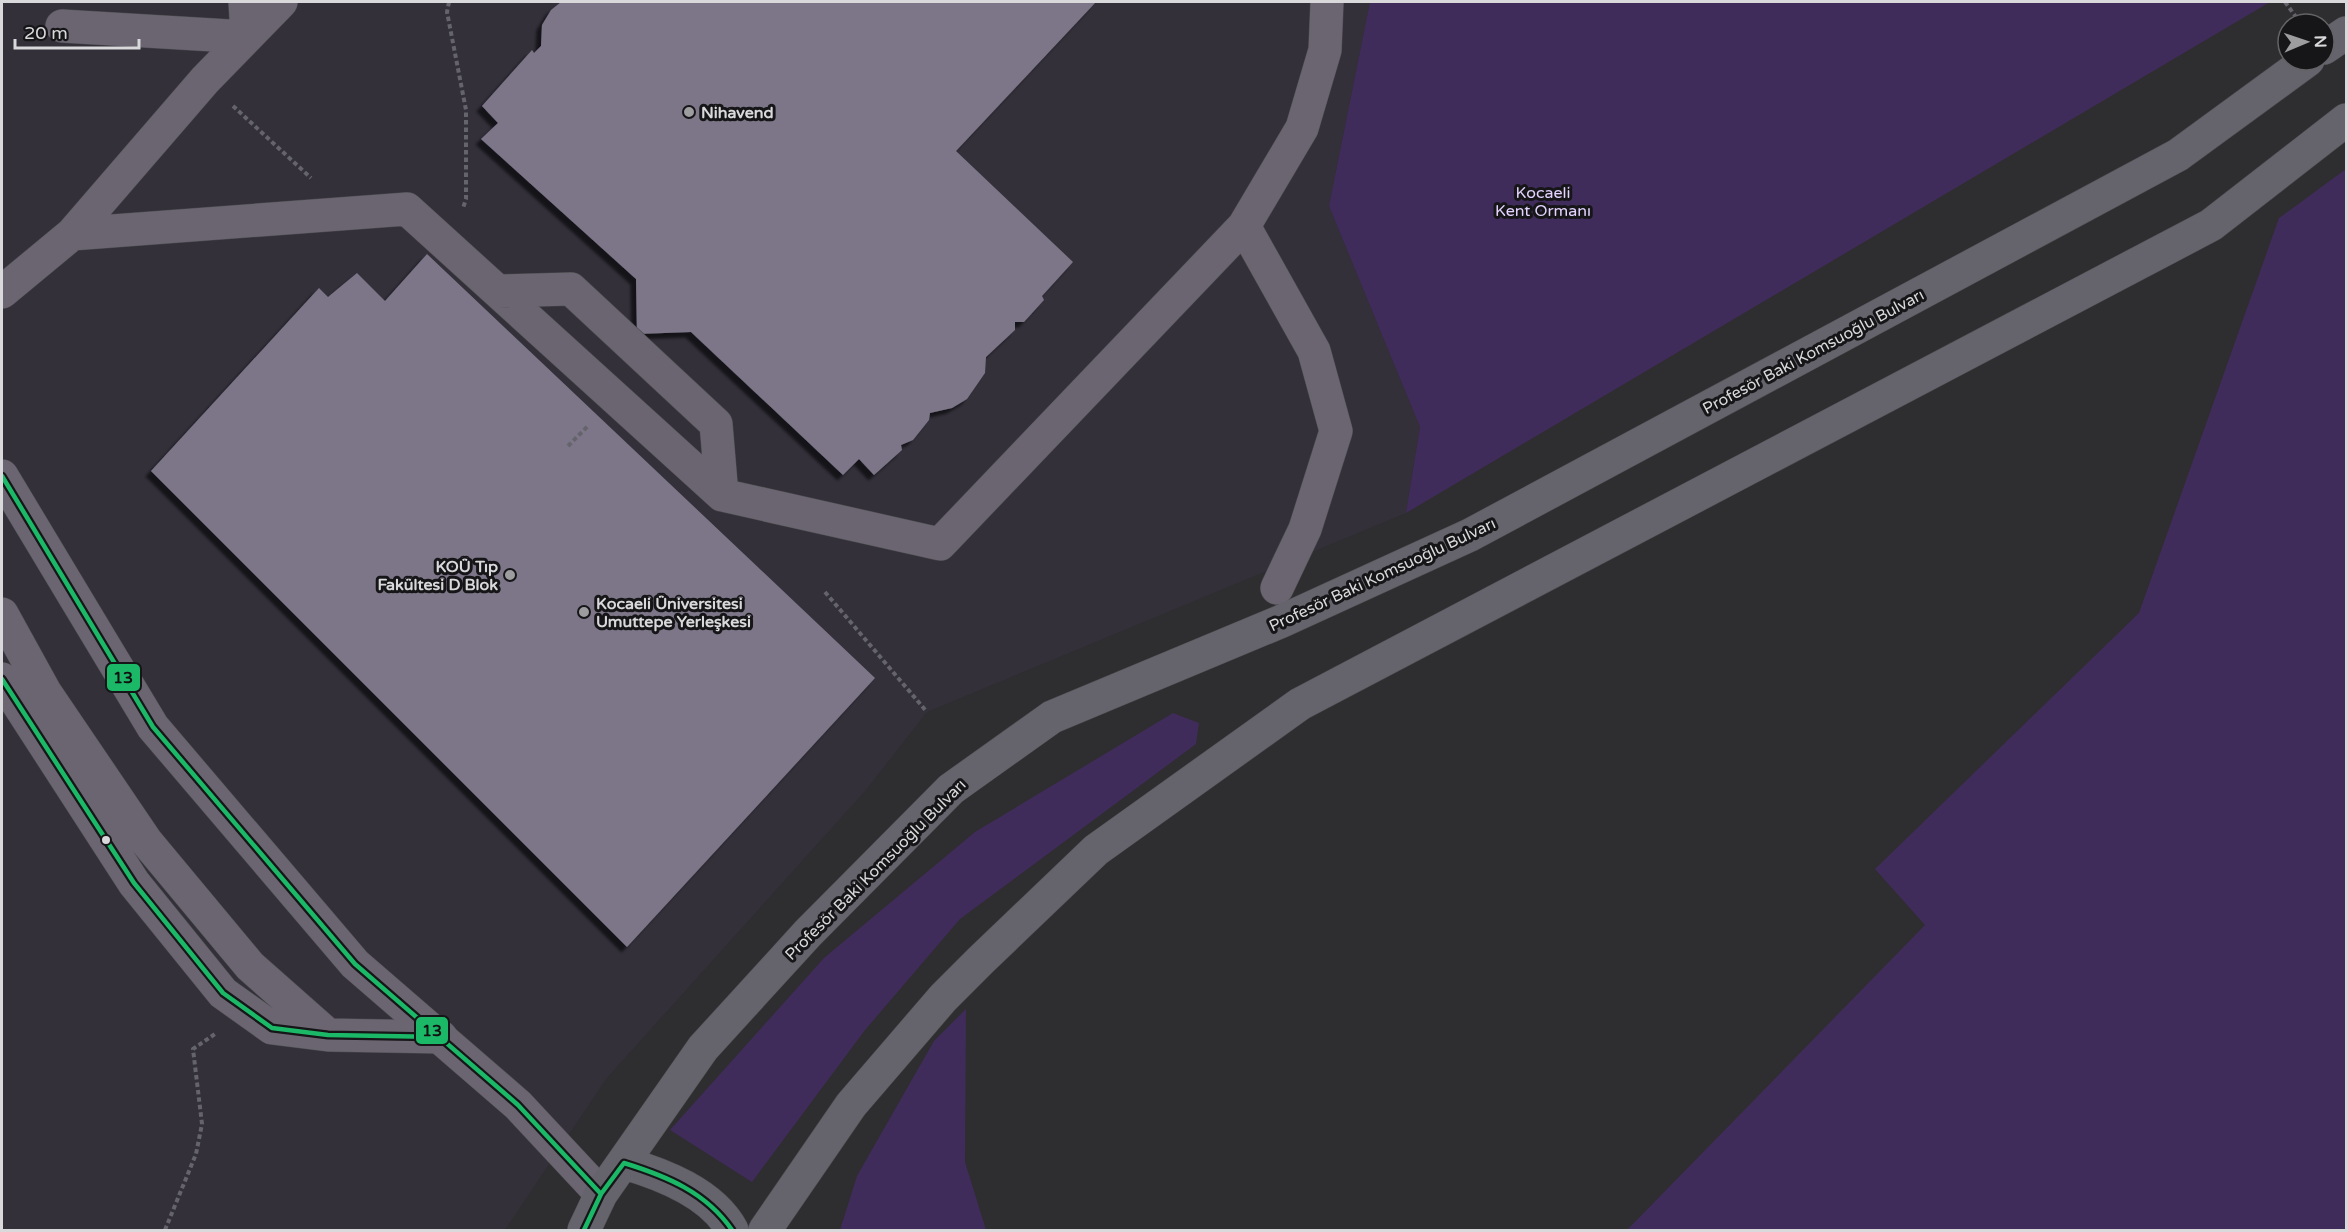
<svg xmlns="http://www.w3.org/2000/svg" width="2348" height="1232" viewBox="0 0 2348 1232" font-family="'Varela Round',sans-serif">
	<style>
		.built { fill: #33303a }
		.green { fill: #402c5a }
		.building { fill: #7d7688; filter: url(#shadow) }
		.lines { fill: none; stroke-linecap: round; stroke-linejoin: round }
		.minor-casing { stroke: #49494b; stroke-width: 34 }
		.major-casing { stroke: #49494b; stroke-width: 34 }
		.highway-casing { stroke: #49494b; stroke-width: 34 }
		.path { stroke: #65636b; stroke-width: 4; stroke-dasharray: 4.5 3; stroke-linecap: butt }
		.minor { stroke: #6a6571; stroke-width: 33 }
		.major { stroke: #6a6571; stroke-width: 33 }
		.highway { stroke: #65636c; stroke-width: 33 }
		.bus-1-casing { stroke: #161517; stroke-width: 9 }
		.bus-1 { stroke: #1ab867; stroke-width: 4.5 }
		.poi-dot { fill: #9d9c9f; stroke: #161517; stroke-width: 2 }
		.bus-dot { fill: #d9d8db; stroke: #161517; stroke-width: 2 }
		.labels { text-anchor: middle; stroke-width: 6; stroke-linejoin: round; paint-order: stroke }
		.poi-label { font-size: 16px; font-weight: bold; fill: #d9d8db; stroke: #161517; text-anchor: start }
		.park-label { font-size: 16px; fill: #e3d3fe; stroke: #161517 }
		.street-label { font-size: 16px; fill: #d9d8db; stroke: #161517 }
		.line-badge { stroke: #161517; stroke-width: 2 }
		.pale-badge-label { font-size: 16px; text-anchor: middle; font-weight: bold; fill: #111 }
	</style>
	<defs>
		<filter id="shadow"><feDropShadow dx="-5.5" dy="5.5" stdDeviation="1.5" flood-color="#0009"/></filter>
	</defs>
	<rect width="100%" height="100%" fill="#2e2d30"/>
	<path class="built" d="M2 2H1370L1329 206 1420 427 1406 513 927 712 866 790 606 1079 505 1230H2Z"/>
	<path class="green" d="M1370 2H2270L1406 513 1420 427 1329 206Z
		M2346 169V1230H1627L1925 925 1875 869 2139 613 2279 218Z
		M1173 713 1199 723 1196 744 960 919 865 1030 752 1182 670 1130 824 958 975 832Z
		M966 1009 965 1162 986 1230H840L857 1176 934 1041Z"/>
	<path class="building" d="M561 2H1096L956 151 1073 262 1042 296 1044 300 1024 322H1015V330L986 357 985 373 967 399 952 408 930 413 929 420 913 440 901 445 902 450 874 475 859 459 843 475 691 332 637 334 636 279 481 139 498 123 482 106 532 50 534 53 541 46 542 25 551 10Z
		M427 254 875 678 627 947 151 471 319 288 328 297 357 273 385 301Z"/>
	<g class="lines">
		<g class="minor-casing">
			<path id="minor" d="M62 26 247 37 245 2
				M1244 226 1314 351 1336 431 1305 529 1277 588
				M72 234 407 209 722 495 940 544 1244 226 1302 128 1325 50 1327 2
				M498 291 571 289 716 424 722 495
				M2 292 72 234 205 80 281 2
				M2 614 45 692 146 841 250 966 328 1035
				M2 679 134 883 223 993 272 1028 328 1035 441 1037"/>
		</g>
		<g class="major-casing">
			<path id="major" d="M2 476 153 727 355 964 518 1105 601 1194"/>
		</g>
		<g class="highway-casing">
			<path id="highway" d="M2324 48 2346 33
				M624 1163C662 1174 712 1193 732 1230
				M584 1230 601 1194 703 1048 808 933 951 789 1052 717 1282 621 1470 535 2178 155 2308 60
				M765 1230 851 1105 943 998 981 960 1096 850 1300 704 2211 225 2346 120"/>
		</g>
		<path class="path" d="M449 2 447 12 466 110V199L463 208
			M2285 2 2299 21
			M233 106 311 178
			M568 446 589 425
			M825 592 927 712
			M165 1230 196 1154 202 1124 193 1049 215 1034"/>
		<use href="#minor" class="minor"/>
		<use href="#major" class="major"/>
		<use href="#highway" class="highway"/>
		<g class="bus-1-casing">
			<path id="bus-1" d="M2 476 153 727 355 964 518 1105 601 1194
				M2 679 134 883 223 993 272 1028 328 1035 441 1037
				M584 1230 601 1194 624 1163C666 1176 706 1192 732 1230"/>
		</g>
		<use href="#bus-1" class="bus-1"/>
	</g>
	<g class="poi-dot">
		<circle cx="689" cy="112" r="6"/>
		<circle cx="510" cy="575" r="6"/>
		<circle cx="584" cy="612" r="6"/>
	</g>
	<circle class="bus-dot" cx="106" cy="840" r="5"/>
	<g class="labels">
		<g class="poi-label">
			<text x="701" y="118">Nihavend</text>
			<text x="498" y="572" text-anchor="end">KOÜ Tıp<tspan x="498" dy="18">Fakültesi D Blok</tspan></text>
			<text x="596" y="609">Kocaeli Üniversitesi<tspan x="596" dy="18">Umuttepe Yerleşkesi</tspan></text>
		</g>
		<g class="park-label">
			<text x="1543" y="198">Kocaeli<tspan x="1543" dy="18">Kent Ormanı</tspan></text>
		</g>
		<g class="street-label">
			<text transform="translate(1813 351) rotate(-28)" y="6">Profesör Baki Komsuoğlu Bulvarı</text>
			<text transform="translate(1382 574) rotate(-25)" y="6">Profesör Baki Komsuoğlu Bulvarı</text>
			<text transform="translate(875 869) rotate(-45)" y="6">Profesör Baki Komsuoğlu Bulvarı</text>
		</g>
	</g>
	<g class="line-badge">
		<rect x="106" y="663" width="35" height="29" rx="6" fill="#1ab867"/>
		<rect x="415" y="1016" width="34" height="29" rx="6" fill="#1ab867"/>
	</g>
	<g class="pale-badge-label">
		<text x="123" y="683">13</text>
		<text x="432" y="1036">13</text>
	</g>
	<rect width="2348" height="1232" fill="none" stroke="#d9d8db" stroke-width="6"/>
	<g transform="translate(2306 42) rotate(88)"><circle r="28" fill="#161517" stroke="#646365" stroke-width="1.5"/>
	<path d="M0-4.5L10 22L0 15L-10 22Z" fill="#9d9c9f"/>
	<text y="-9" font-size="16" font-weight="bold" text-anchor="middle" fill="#d9d8db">N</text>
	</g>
	<path d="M15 39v9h124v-9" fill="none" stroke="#d9d8db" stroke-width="3"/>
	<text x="24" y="39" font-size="18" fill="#d9d8db" stroke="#161517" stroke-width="4.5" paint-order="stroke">20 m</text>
</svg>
